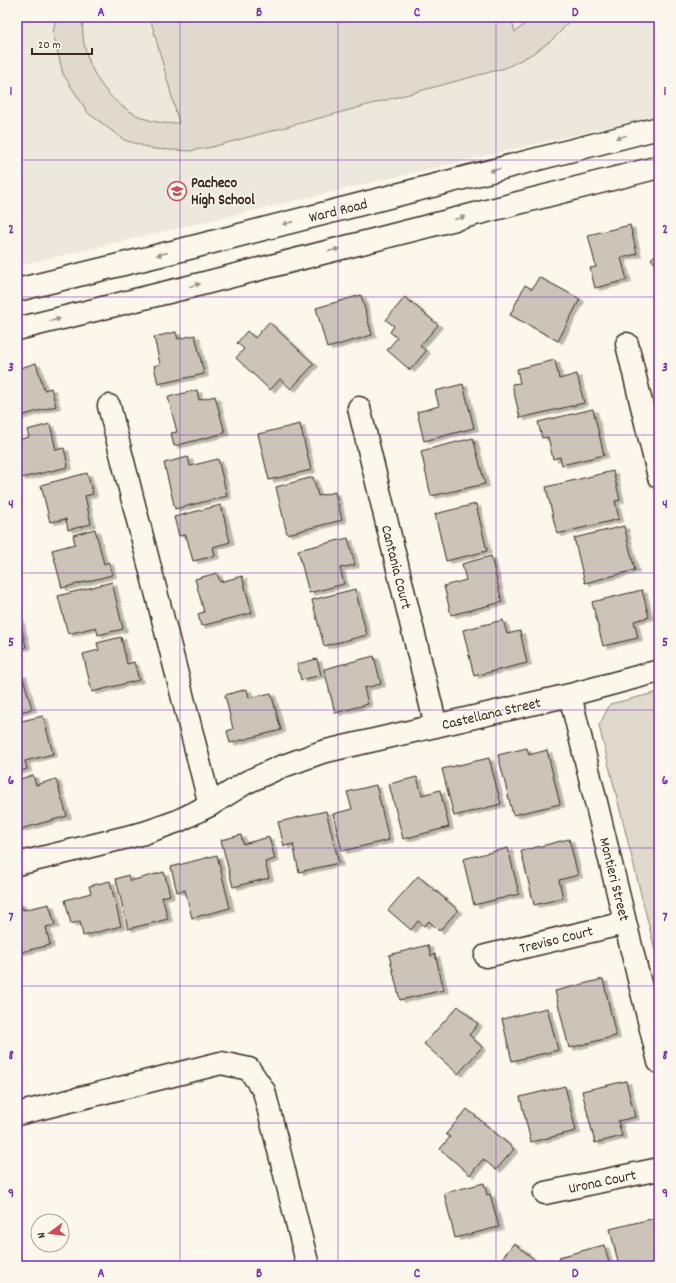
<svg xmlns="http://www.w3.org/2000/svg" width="676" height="1283" viewBox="0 0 676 1283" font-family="Dekko,sans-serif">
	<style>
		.built { fill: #ede8dd }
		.green { fill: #dfd9ce; stroke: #8d8276 }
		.building { fill: #ccc4b9; stroke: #3b2a1e; filter: url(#shadow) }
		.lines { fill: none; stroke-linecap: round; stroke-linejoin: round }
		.minor-casing { stroke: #3b2a1e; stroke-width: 25 }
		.minor { stroke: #fbf7ec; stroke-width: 22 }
		.oneway { fill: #9b9085 }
		.grid { fill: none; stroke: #7b2cbf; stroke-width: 1; stroke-opacity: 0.55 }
		.labels { text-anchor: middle; stroke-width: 3; stroke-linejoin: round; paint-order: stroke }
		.poi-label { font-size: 15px; font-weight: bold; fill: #3b2a1e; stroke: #fbf7ec; text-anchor: start }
		.street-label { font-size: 15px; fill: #3b2a1e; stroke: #fbf7ec }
		.neatline { fill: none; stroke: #7b2cbf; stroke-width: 1.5 }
		.grid-label { font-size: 13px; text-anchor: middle; font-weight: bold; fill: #7b2cbf }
	</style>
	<defs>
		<filter id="shadow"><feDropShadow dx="4.5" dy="2.5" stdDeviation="0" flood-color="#0004"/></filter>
	</defs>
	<rect width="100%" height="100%" fill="#fbf7ec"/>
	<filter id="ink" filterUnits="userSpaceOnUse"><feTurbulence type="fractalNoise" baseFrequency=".025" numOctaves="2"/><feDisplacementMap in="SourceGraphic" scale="8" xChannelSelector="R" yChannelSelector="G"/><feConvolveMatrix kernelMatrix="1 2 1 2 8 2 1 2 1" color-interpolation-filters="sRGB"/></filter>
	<g filter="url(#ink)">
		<path class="built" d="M17 17H659V115L17 266Z"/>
		<path class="green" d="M56 17H83C78 66 113 117 163 123 168 124 174 123 179 123L150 17H511L515 32 534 17H571C557 42 530 56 505 68L212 147 189 151 154 149 124 140 88 113 63 74 53 33Z
			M659 692V966L599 726 610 704Z"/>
		<path class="building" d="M630 225 637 254 621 258 627 280 595 288 590 268 596 267 588 235Z
			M659 251V268L651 259Z
			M539 277 580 299 558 341 510 315 525 285 532 289Z
			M659 280V288L655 284Z
			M361 295 372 335 327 348 316 308Z
			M405 297 438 325 420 346 426 351 410 370 387 350 397 338 390 332 394 326 386 320Z
			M269 322 314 364 291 389 280 379 270 390 236 358 244 349 237 343 247 331 255 338Z
			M176 332 178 339 195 335 204 374 158 384 154 366 160 364 154 337Z
			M555 360 559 379 577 374 584 403 520 418 512 384 520 383 517 369Z
			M36 363 44 390 51 388 56 406 17 417V369Z
			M463 384 474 428 424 441 417 412 439 406 435 391Z
			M197 390 199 400 215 396 225 433 174 446 171 433 177 432 168 397Z
			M593 409 604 455 562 465 560 457 553 459 548 437 542 438 538 422Z
			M50 424 56 450 64 448 68 467 21 478 17 461V440L29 437 27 430Z
			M300 424 311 470 269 480 258 434Z
			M473 438 485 484 431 496 421 451Z
			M188 457 190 466 218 459 227 496 175 509 164 463Z
			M613 471 620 500 615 501 619 519 557 534 546 487Z
			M87 473 93 494 85 496 91 524 68 530 66 519 50 522 41 485Z
			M313 477 318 496 335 492 342 520 287 534 276 487Z
			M476 504 487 551 446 561 435 514Z
			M221 505 230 542 213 547 215 556 193 561 186 535 179 536 174 517Z
			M624 526 635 570 585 583 574 538Z
			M95 529 104 564 109 562 112 575 62 588 52 550 75 544 73 535Z
			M348 538 355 565 340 568 344 584 309 593 298 550Z
			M491 556 502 602 451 615 444 586 466 580 462 564Z
			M217 573 220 582 242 576 252 613 201 626 198 614 204 612 195 579Z
			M112 582 123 629 98 635 96 627 68 634 58 596Z
			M355 589 367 635 324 646 312 600Z
			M642 590 649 617 634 621 638 638 603 646 592 602Z
			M17 609 26 647 17 649Z
			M503 620 507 634 520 631 527 663 474 676 463 630Z
			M121 637 127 664 134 662 139 680 92 692 83 654 99 650 97 643Z
			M374 656 381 684 364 688 368 704 335 713 324 669Z
			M317 659 321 675 301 680 297 664Z
			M22 674 32 709 17 713V676Z
			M247 689 249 698 271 693 281 730 230 743 227 731 233 729 225 695Z
			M43 716 53 754 25 761 27 769 17 772V722Z
			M527 748 529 755 547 750 560 804 513 815 498 755Z
			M489 758 501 804 454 816 442 769Z
			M33 775 36 785 56 779 67 816 17 830V816H19L17 810V780Z
			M417 777 422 795 440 790 449 827 403 839 389 784Z
			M376 785 389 840 342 851 333 814 352 809 347 792Z
			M326 811 339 863 299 872 293 844 284 846 278 822Z
			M241 835 243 844 269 837 275 859 265 862 269 878 233 887 221 840Z
			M569 839 578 875 559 880 563 898 534 905 521 851Z
			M508 848 519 894 474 905 463 859Z
			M217 855 230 908 192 918 185 890 177 892 171 867Z
			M164 872 170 895 162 897 168 919 128 929 116 879 128 875 130 881Z
			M418 876 458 910 439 931 429 921 424 926 418 921 411 930 388 910Z
			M110 881 121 926 83 936 80 921 71 924 65 900 91 893 89 886Z
			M17 903H20L23 910 49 904 55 925 46 927 50 945 17 953Z
			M428 945 431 956 435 954 444 990 400 1000 389 955Z
			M603 979 616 1036 569 1048 555 991Z
			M458 1006 478 1024 469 1035 482 1047 458 1074 424 1044Z
			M547 1008 558 1050 512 1061 502 1019Z
			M626 1081 635 1117 618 1121 622 1136 595 1143 582 1091Z
			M565 1086 576 1131 531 1142 520 1097Z
			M467 1109 514 1149 496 1170 483 1159 470 1175 440 1149 450 1137 446 1134Z
			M484 1183 487 1195 490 1194 499 1227 455 1238 444 1193Z
			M655 1218 659 1235V1263L648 1266H619L610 1229Z
			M514 1243 536 1261 532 1266H496Z
			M604 1245 610 1266H561L559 1257Z"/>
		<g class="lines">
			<g class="minor-casing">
				<path id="minor" d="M17 290 193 247 659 128
					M17 329 201 284 659 167
					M627 344 659 477
					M109 406 210 805
					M359 408 436 726
					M570 695 659 1062
					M17 864 144 833 178 821 210 805 247 782 278 768 322 752 570 695 659 671
					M486 956 625 923
					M17 1114 221 1063 249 1069 264 1091 308 1266
					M545 1193 659 1169"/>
			</g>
			<use href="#minor" class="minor"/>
		</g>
		<defs><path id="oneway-solid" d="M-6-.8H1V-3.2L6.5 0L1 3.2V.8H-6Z"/></defs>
		<g class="oneway">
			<use href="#oneway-solid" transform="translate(621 137) rotate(166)"/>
			<use href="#oneway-solid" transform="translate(495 170) rotate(166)"/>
			<use href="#oneway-solid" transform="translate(460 218) rotate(-14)"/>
			<use href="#oneway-solid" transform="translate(288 223) rotate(166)"/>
			<use href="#oneway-solid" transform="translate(334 250) rotate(-14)"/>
			<use href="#oneway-solid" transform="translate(162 254) rotate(166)"/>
			<use href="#oneway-solid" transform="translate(195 285) rotate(-14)"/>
			<use href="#oneway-solid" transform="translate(55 320) rotate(-14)"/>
		</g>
	</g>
	<path class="grid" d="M180 17V1266M338 17V1266M496 17V1266M17 160H659M17 297H659M17 435H659M17 573H659M17 710H659M17 848H659M17 986H659M17 1123H659"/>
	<defs>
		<g id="school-ring" transform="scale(1)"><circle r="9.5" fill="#fbf7ec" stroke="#d1495b" stroke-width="1.5"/><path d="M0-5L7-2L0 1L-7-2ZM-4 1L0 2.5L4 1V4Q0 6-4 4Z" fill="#d1495b"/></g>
	</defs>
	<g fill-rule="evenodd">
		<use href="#school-ring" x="177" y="191"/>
	</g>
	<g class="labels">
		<g class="poi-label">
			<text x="191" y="187">Pacheco<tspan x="191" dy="17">High School</tspan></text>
		</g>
		<g class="street-label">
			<text transform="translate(338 210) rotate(-14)" y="5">Ward Road</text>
			<text transform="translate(397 567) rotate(76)" y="5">Cantania Court</text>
			<text transform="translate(491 713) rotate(-13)" y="5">Castellana Street</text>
			<text transform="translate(615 879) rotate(76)" y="5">Montieri Street</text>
			<text transform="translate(556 939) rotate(-14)" y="5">Treviso Court</text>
			<text transform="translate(602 1181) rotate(-12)" y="5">Urona Court</text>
		</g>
	</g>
	<rect width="676" height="1283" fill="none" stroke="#fbf7ec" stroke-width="44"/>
	<g transform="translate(50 1233) rotate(255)"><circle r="19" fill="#fbf7ec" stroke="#aea59a"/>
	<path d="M0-3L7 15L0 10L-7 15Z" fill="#d1495b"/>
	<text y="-6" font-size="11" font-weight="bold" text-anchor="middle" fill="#3b2a1e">N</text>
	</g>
	<path d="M32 48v6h60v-6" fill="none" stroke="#3b2a1e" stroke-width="2"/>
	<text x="38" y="48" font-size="12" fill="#3b2a1e" stroke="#fbf7ec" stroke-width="3" paint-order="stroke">20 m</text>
	<rect x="22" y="22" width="632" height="1239" class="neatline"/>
	<g class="grid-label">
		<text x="101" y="16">A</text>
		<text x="259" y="16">B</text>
		<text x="417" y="16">C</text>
		<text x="575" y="16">D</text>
		<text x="11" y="95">1</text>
		<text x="665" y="95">1</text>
		<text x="11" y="233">2</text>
		<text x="665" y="233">2</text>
		<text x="11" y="371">3</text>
		<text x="665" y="371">3</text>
		<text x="11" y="508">4</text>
		<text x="665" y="508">4</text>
		<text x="11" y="646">5</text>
		<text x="665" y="646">5</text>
		<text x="11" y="784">6</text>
		<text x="665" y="784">6</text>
		<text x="11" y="921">7</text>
		<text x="665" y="921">7</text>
		<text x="11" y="1059">8</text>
		<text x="665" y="1059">8</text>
		<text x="11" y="1197">9</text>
		<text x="665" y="1197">9</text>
		<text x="101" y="1277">A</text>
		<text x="259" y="1277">B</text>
		<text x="417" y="1277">C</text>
		<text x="575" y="1277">D</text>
	</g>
</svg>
